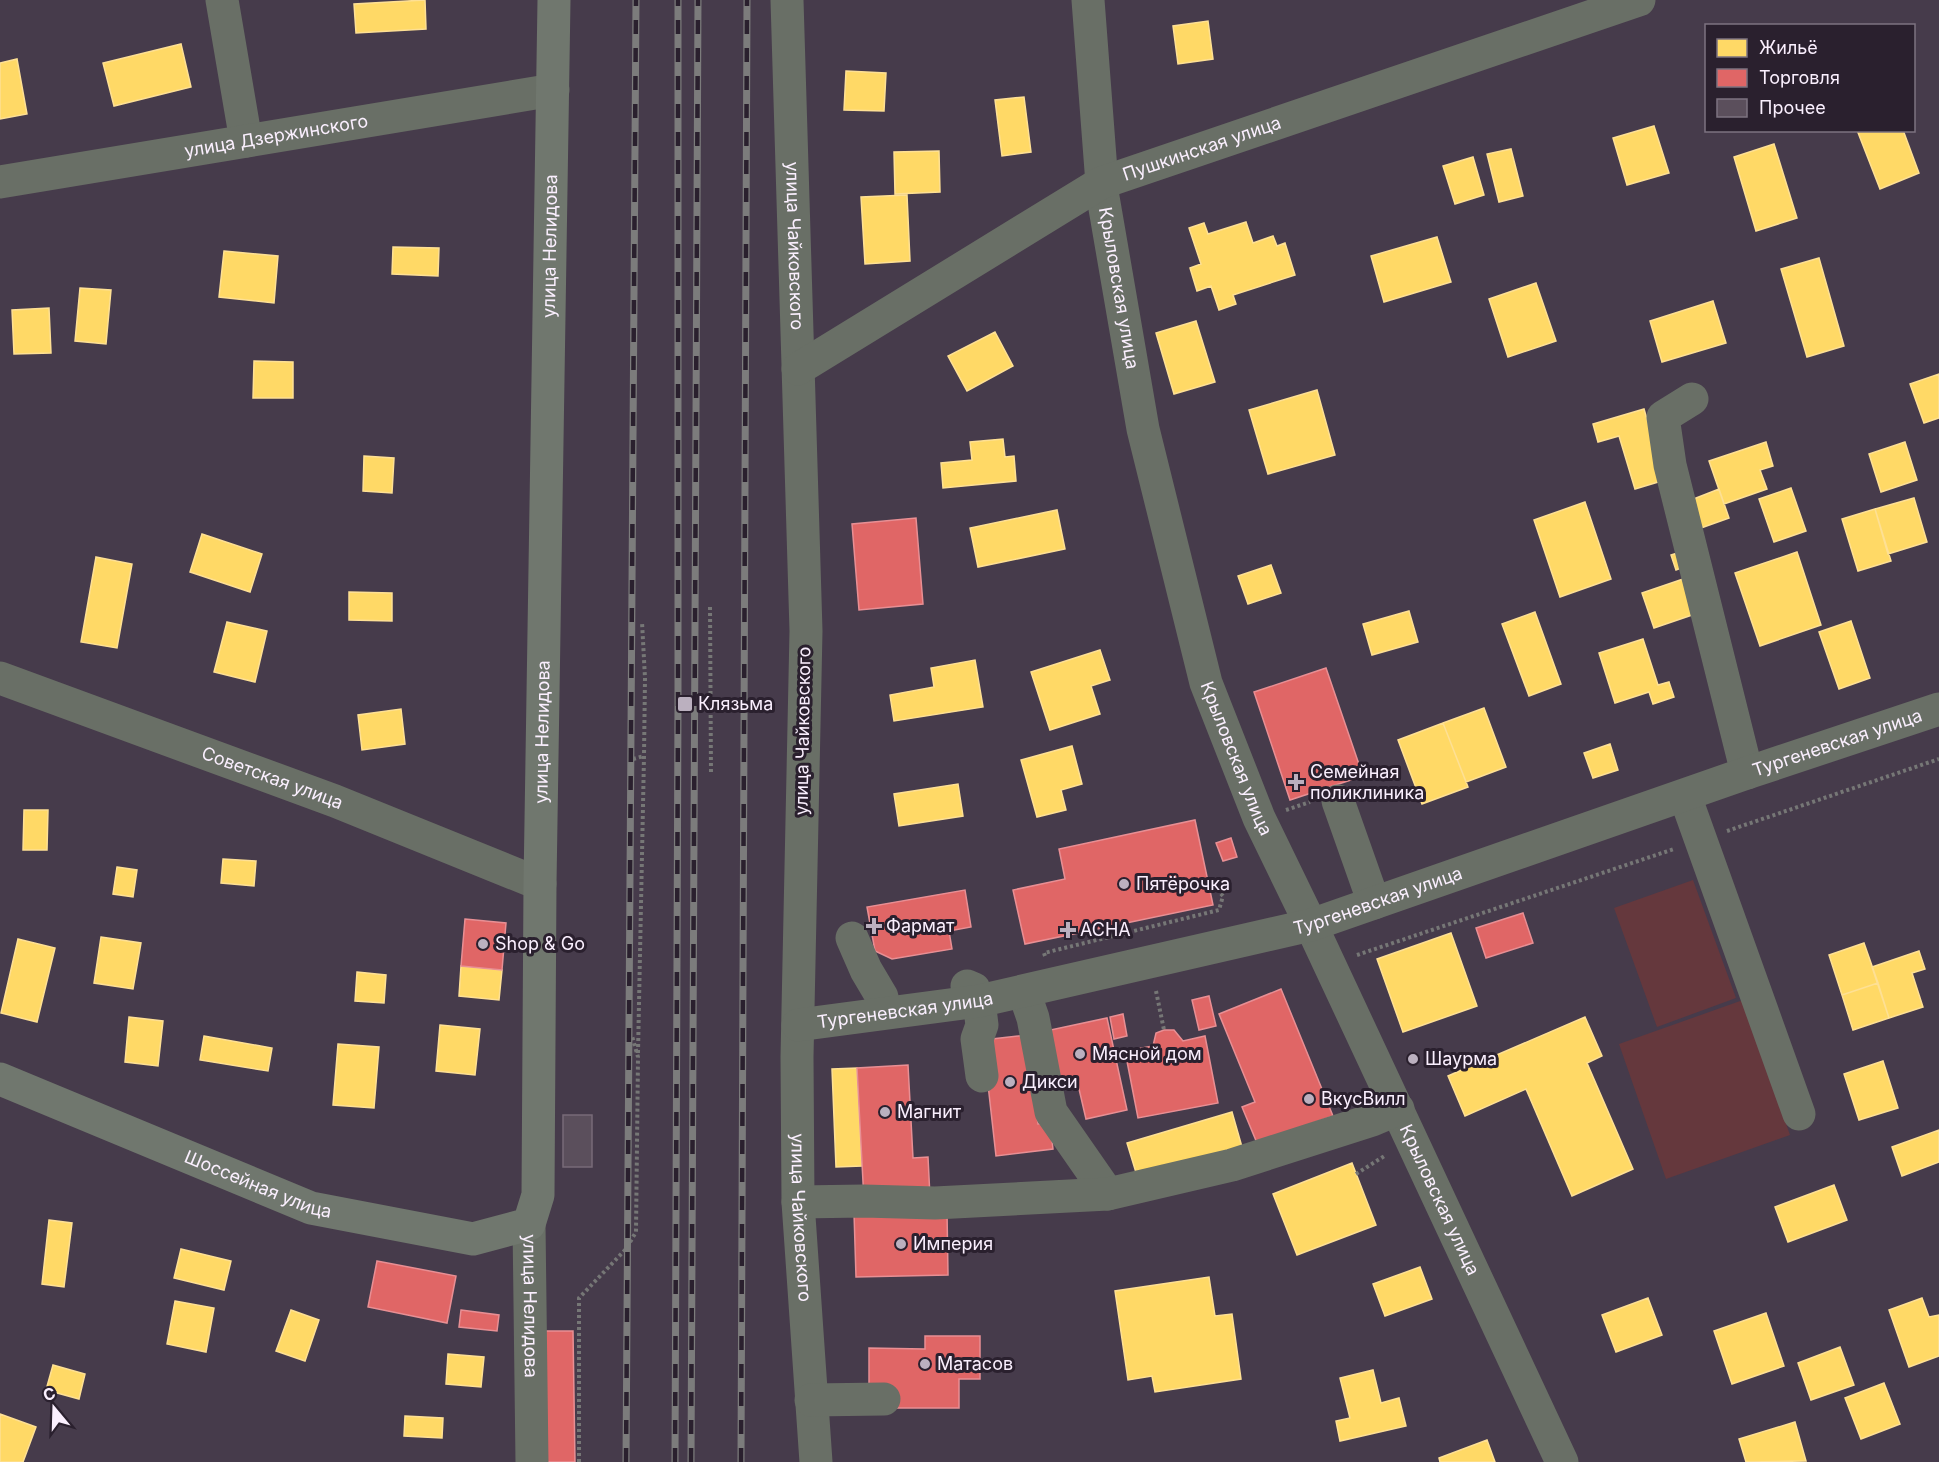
<svg xmlns="http://www.w3.org/2000/svg" width="1939" height="1462" viewBox="0 0 1939 1462" font-family="Inter,sans-serif">
	<style>
		.green { fill: #65383d }
		.homes { fill: #ffd966; stroke: #fee094; stroke-width: 1.5 }
		.shops { fill: #e06666; stroke: #e88f94; stroke-width: 1.5 }
		.building { fill: #5b4f5c; stroke: #786b78; stroke-width: 1.5 }
		.lines { fill: none; stroke-linecap: round; stroke-linejoin: round }
		.path { stroke: #767776; stroke-width: 4; stroke-dasharray: 3 3; stroke-linecap: butt }
		.minor { stroke: #696f66; stroke-width: 33 }
		.major { stroke: #70776e; stroke-width: 33 }
		.rail-casing { stroke: #7c7c7c; stroke-width: 7 }
		.rail { stroke: #2a202e; stroke-width: 4.5; stroke-dasharray: 14; stroke-linecap: butt }
		.poi-dot { fill: #bbb0bf; stroke: #2a202e; stroke-width: 2 }
		.labels { text-anchor: middle; stroke-width: 6; stroke-linejoin: round; paint-order: stroke }
		.street-label { font-size: 18px; fill: #faeffe; stroke: #2a202e }
		.poi-label { font-size: 18px; fill: #faeffe; stroke: #2a202e; text-anchor: start }
	</style>
	<rect width="100%" height="100%" fill="#463b4b"/>
	<path class="green" d="M1693 880 1736 998 1657 1027 1614 908Z
		M1743 1000 1790 1135 1666 1179 1619 1044Z"/>
	<path class="homes" d="M425 0 426 29 356 33 354 4Z
		M1208 21 1213 59 1178 64 1173 26Z
		M181 44 191 87 114 106 103 63Z
		M17 59 27 114 0 119V63Z
		M846 71 886 73 884 111 844 110Z
		M1024 97 1031 152 1002 156 995 100Z
		M1654 126 1669 173 1627 185 1613 138Z
		M1857 130H1903L1919 173 1880 189Z
		M1774 144 1797 218 1756 231 1734 157Z
		M1511 149 1523 196 1499 202 1487 154Z
		M939 151 940 192 895 194 894 152Z
		M1473 157 1484 195 1455 204 1443 166Z
		M907 195 910 261 865 264 861 197Z
		M1246 222 1253 243 1273 236 1277 246 1285 243 1295 275 1233 295 1236 304 1219 310 1211 286 1197 291 1190 268 1201 264 1189 228 1204 223 1208 234Z
		M1437 237 1451 282 1384 302 1371 256Z
		M393 247 439 248 438 276 392 274Z
		M224 251 278 256 274 303 219 297Z
		M1819 258 1844 346 1807 357 1781 269Z
		M1536 283 1556 341 1508 357 1489 299Z
		M80 288 111 290 106 344 75 341Z
		M1713 301 1726 343 1662 362 1650 321Z
		M49 308 51 353 14 354 12 310Z
		M1196 321 1215 382 1174 394 1156 333Z
		M995 332 1013 366 967 391 948 356Z
		M254 361 293 362V398H253Z
		M1939 374V418L1924 423 1910 384Z
		M1317 390 1335 455 1268 474 1249 410Z
		M1644 409 1665 480 1635 489 1619 436 1598 442 1593 424Z
		M1003 439 1005 457 1014 456 1016 481 943 488 941 463 972 460 970 442Z
		M1766 442 1773 466 1760 470 1767 489 1724 504 1709 461Z
		M1905 442 1917 480 1881 492 1869 454Z
		M364 456 394 458 392 493 363 491Z
		M1791 488 1806 531 1774 542 1759 499Z
		M1719 489 1729 518 1701 528 1691 500Z
		M1914 498 1927 542 1888 554 1875 509Z
		M1585 502 1611 579 1560 597 1534 520Z
		M1875 509 1891 561 1858 571 1842 519Z
		M1057 510 1065 549 978 567 970 528Z
		M202 534 262 554 250 592 190 572Z
		M1690 549 1694 563 1676 570 1671 555Z
		M1797 552 1821 625 1760 646 1735 573Z
		M96 557 132 564 117 648 81 642Z
		M1271 565 1281 593 1248 604 1238 576Z
		M1689 577 1701 612 1654 628 1642 593Z
		M349 592 392 593V621L349 620Z
		M1409 611 1418 642 1372 655 1363 624Z
		M1535 612 1561 684 1529 696 1502 624Z
		M1851 621 1870 678 1839 689 1819 632Z
		M227 622 267 631 255 682 214 672Z
		M1643 639 1658 685 1669 682 1674 697 1653 704 1649 692 1615 703 1599 653Z
		M1100 650 1110 680 1091 686 1100 714 1050 730 1031 672Z
		M975 660 983 707 894 721 890 695 934 687 931 668Z
		M1484 708 1506 767 1466 782 1443 723Z
		M401 709 405 744 362 750 358 715Z
		M1443 723 1468 787 1422 804 1398 740Z
		M1610 744 1618 770 1593 778 1584 753Z
		M1072 746 1082 784 1061 790 1066 810 1037 817 1021 760Z
		M958 784 963 816 899 826 894 794Z
		M24 810H48L47 850H23Z
		M223 859 256 861 254 886 221 883Z
		M117 867 137 870 133 897 113 894Z
		M1451 933 1477 1006 1403 1032 1377 959Z
		M101 937 141 943 133 989 94 983Z
		M18 939 55 948 37 1022 1 1013Z
		M1864 943 1878 983 1842 995 1829 955Z
		M1919 951 1925 969 1912 973 1923 1007 1889 1018 1872 967Z
		M461 966 502 970 499 1000 459 996Z
		M357 972 386 975 384 1003 355 1001Z
		M1878 983 1889 1018 1853 1030 1842 995Z
		M129 1017 163 1021 158 1066 125 1062Z
		M1585 1017 1602 1056 1587 1063 1633 1169 1572 1196 1526 1089 1465 1116 1448 1076Z
		M440 1025 480 1029 475 1075 436 1071Z
		M204 1036 272 1048 268 1071 200 1060Z
		M338 1044 379 1047 374 1108 333 1105Z
		M1883 1061 1898 1108 1859 1120 1844 1074Z
		M857 1068 862 1166 836 1167 832 1069Z
		M1232 1112 1242 1147 1138 1179 1127 1143Z
		M1939 1130V1162L1902 1176 1892 1147Z
		M1352 1163 1376 1225 1297 1255 1273 1194Z
		M1834 1185 1847 1220 1788 1242 1775 1207Z
		M49 1220 72 1223 64 1287 42 1284Z
		M181 1249 231 1261 224 1290 174 1278Z
		M1420 1267 1432 1299 1385 1316 1373 1284Z
		M1209 1277 1215 1316 1232 1314 1241 1379 1155 1392 1152 1376 1128 1380 1115 1291Z
		M1648 1298 1662 1335 1616 1352 1602 1315Z
		M1922 1298 1929 1317 1939 1315V1356L1909 1367 1889 1310Z
		M175 1301 214 1308 206 1352 167 1344Z
		M291 1310 319 1320 305 1361 276 1351Z
		M1766 1313 1784 1366 1732 1384 1714 1331Z
		M1840 1347 1854 1385 1811 1400 1798 1363Z
		M448 1354 484 1357 481 1387 446 1384Z
		M53 1365 85 1374 79 1399 46 1390Z
		M1373 1370 1381 1403 1399 1398 1406 1426 1340 1441 1336 1421 1350 1418 1340 1378Z
		M1884 1383 1900 1424 1861 1439 1845 1398Z
		M0 1414 36 1427 23 1462H0Z
		M405 1416 443 1418 442 1438 404 1436Z
		M1795 1422 1806 1461 1746 1462 1739 1439Z
		M1487 1440 1495 1462H1440L1439 1458Z"/>
	<path class="shops" d="M916 518 923 604 859 610 852 524Z
		M1326 668 1363 776 1290 800 1254 692Z
		M1195 820 1213 905 1025 944 1013 890 1065 879 1059 849Z
		M1231 838 1237 857 1223 861 1216 843Z
		M965 890 971 927 949 931 952 949 892 959 875 951 867 907Z
		M1523 913 1533 943 1486 958 1476 928Z
		M465 919 506 923 502 970 461 966Z
		M1281 989 1333 1116 1257 1143 1242 1107 1255 1102 1219 1014Z
		M1209 996 1216 1026 1199 1030 1192 1000Z
		M1123 1014 1127 1036 1114 1039 1110 1017Z
		M1107 1018 1127 1110 1086 1119 1076 1076 1052 1081 1041 1032Z
		M1164 1030H1174L1183 1041 1205 1036 1218 1103 1138 1118 1125 1051 1153 1046 1156 1033Z
		M1028 1035 1038 1124 1050 1123 1053 1149 996 1156 983 1040Z
		M908 1065 913 1158 928 1157 930 1197 864 1201 857 1068Z
		M947 1211 948 1275 856 1277 854 1213Z
		M377 1261 456 1276 447 1323 368 1307Z
		M461 1310 499 1315 497 1331 459 1327Z
		M541 1331H573L575 1462H543Z
		M925 1336H980V1379H959V1408H891L869 1386V1348L925 1349Z"/>
	<path class="building" d="M563 1115H592V1167H563Z"/>
	<g class="lines">
		<path class="path" d="M710 607 711 774
			M633 759 644 756
			M1286 810 1310 802
			M1727 831 1939 759
			M1357 955 1674 849
			M1045 956 1044 953 1219 910 1223 896 1208 879
			M1156 991 1164 1030
			M638 1053 644 756 645 678 642 622
			M1356 1174 1386 1155
			M579 1462V1298L626 1249 636 1232 638 1057 632 1036"/>
		<g class="minor">
			<path d="M222 0 246 141"/>
			<path id="s1" d="M787 0 806 631 797 1057 798 1202 816 1462"/>
			<path id="s2" d="M1088 0 1103 197 1143 429 1206 683 1259 818 1311 925 1562 1462"/>
			<path id="s3" d="M0 182 553 90"/>
			<path id="s4" d="M798 369 1101 183 1639 0"/>
			<path d="M1692 399 1663 417 1670 465 1747 773"/>
			<path id="s5" d="M0 678 335 801 540 884"/>
			<path d="M1685 796 1799 1114"/>
			<path d="M1338 801 1374 903"/>
			<path d="M852 938 866 970 882 997"/>
			<path d="M967 986 974 989 979 1001 982 1025 977 1039 982 1076"/>
			<path d="M1024 992 1033 1018 1051 1112 1108 1194"/>
			<path id="s6" d="M798 1025 979 1001 1311 925 1747 773 1939 709"/>
			<path d="M798 1202 864 1201 935 1203 1108 1194 1232 1165 1372 1120 1398 1109"/>
			<path id="s7" d="M529 1224 532 1462"/>
			<path d="M811 1400 884 1399"/>
		</g>
		<path class="major" id="s8" d="M0 1079 311 1208 473 1239 529 1224 538 1195 540 884 554 0"/>
		<g class="rail-casing">
			<path id="rail" d="M626 1462 636 0
				M675 1462 678 703V0
				M691 1462 698 0
				M741 1462 747 0"/>
		</g>
		<use href="#rail" class="rail"/>
	</g>
	<g class="poi-dot">
		<rect x="677" y="696" width="16" height="16" rx="3"/>
		<path d="M1293 773h6v6h6v6h-6v6h-6v-6h-6v-6h6z"/>
		<circle cx="1124" cy="884" r="6"/>
		<path d="M871 917h6v6h6v6h-6v6h-6v-6h-6v-6h6z"/>
		<path d="M1065 921h6v6h6v6h-6v6h-6v-6h-6v-6h6z"/>
		<circle cx="483" cy="944" r="6"/>
		<circle cx="1080" cy="1054" r="6"/>
		<circle cx="1413" cy="1059" r="6"/>
		<circle cx="1010" cy="1082" r="6"/>
		<circle cx="1309" cy="1099" r="6"/>
		<circle cx="885" cy="1112" r="6"/>
		<circle cx="901" cy="1244" r="6"/>
		<circle cx="925" cy="1364" r="6"/>
	</g>
	<g class="labels">
		<g class="street-label">
			<text dy="6" stroke="none"><textPath href="#s3" startOffset="280">улица Дзержинского</textPath></text>
			<text dy="6" stroke="none"><textPath href="#s4" startOffset="462">Пушкинская улица</textPath></text>
			<text dy="6" stroke="none"><textPath href="#s1" startOffset="246">улица Чайковского</textPath></text>
			<text dy="6" stroke="none"><textPath href="#s8" startOffset="1539">улица Нелидова</textPath></text>
			<text dy="6" stroke="none"><textPath href="#s2" startOffset="290">Крыловская улица</textPath></text>
			<text transform="translate(803 731) rotate(-89)" y="6">улица Чайковского</text>
			<text dy="6" stroke="none"><textPath href="#s8" startOffset="1053">улица Нелидова</textPath></text>
			<text dy="6" stroke="none"><textPath href="#s6" startOffset="1080">Тургеневская улица</textPath></text>
			<text dy="6" stroke="none"><textPath href="#s2" startOffset="776">Крыловская улица</textPath></text>
			<text dy="6" stroke="none"><textPath href="#s5" startOffset="290">Советская улица</textPath></text>
			<text dy="6" stroke="none"><textPath href="#s6" startOffset="594">Тургеневская улица</textPath></text>
			<text dy="6" stroke="none"><textPath href="#s6" startOffset="108">Тургеневская улица</textPath></text>
			<text dy="6" stroke="none"><textPath href="#s8" startOffset="279">Шоссейная улица</textPath></text>
			<text dy="6" stroke="none"><textPath href="#s2" startOffset="1262">Крыловская улица</textPath></text>
			<text dy="6" stroke="none"><textPath href="#s1" startOffset="1218">улица Чайковского</textPath></text>
			<text dy="6" stroke="none"><textPath href="#s7" startOffset="82">улица Нелидова</textPath></text>
		</g>
		<g class="poi-label">
			<text x="698" y="710">Клязьма</text>
			<text x="1310" y="778">Семейная<tspan x="1310" dy="21">поликлиника</tspan></text>
			<text x="1136" y="890">Пятёрочка</text>
			<text x="886" y="932">Фармат</text>
			<text x="1080" y="936">АСНА</text>
			<text x="495" y="950">Shop &amp; Go</text>
			<text x="1092" y="1060">Мясной дом</text>
			<text x="1425" y="1065">Шаурма</text>
			<text x="1022" y="1088">Дикси</text>
			<text x="1321" y="1105">ВкусВилл</text>
			<text x="897" y="1118">Магнит</text>
			<text x="913" y="1250">Империя</text>
			<text x="937" y="1370">Матасов</text>
		</g>
	</g>
	<rect x="1705" y="24" width="210" height="108" fill="#2a202e" stroke="#7d7381" stroke-width="1.5"/>
	<rect x="1717" y="39" width="30" height="18" fill="#ffd966" stroke="#7d7381" stroke-width="1.5"/>
	<text x="1759" y="54" font-size="18" fill="#faeffe">Жильё</text>
	<rect x="1717" y="69" width="30" height="18" fill="#e06666" stroke="#7d7381" stroke-width="1.5"/>
	<text x="1759" y="84" font-size="18" fill="#faeffe">Торговля</text>
	<rect x="1717" y="99" width="30" height="18" fill="#5b4f5c" stroke="#7d7381" stroke-width="1.5"/>
	<text x="1759" y="114" font-size="18" fill="#faeffe">Прочее</text>
	<g transform="translate(54 1408) rotate(341)" stroke="#2a202e" stroke-width="4.5" paint-order="stroke">
	<path d="M0-4.5L10 22L0 15L-10 22Z" fill="#faeffe"/>
	<text y="-9" font-size="16" font-weight="bold" text-anchor="middle" fill="#faeffe">С</text>
	</g>
</svg>
